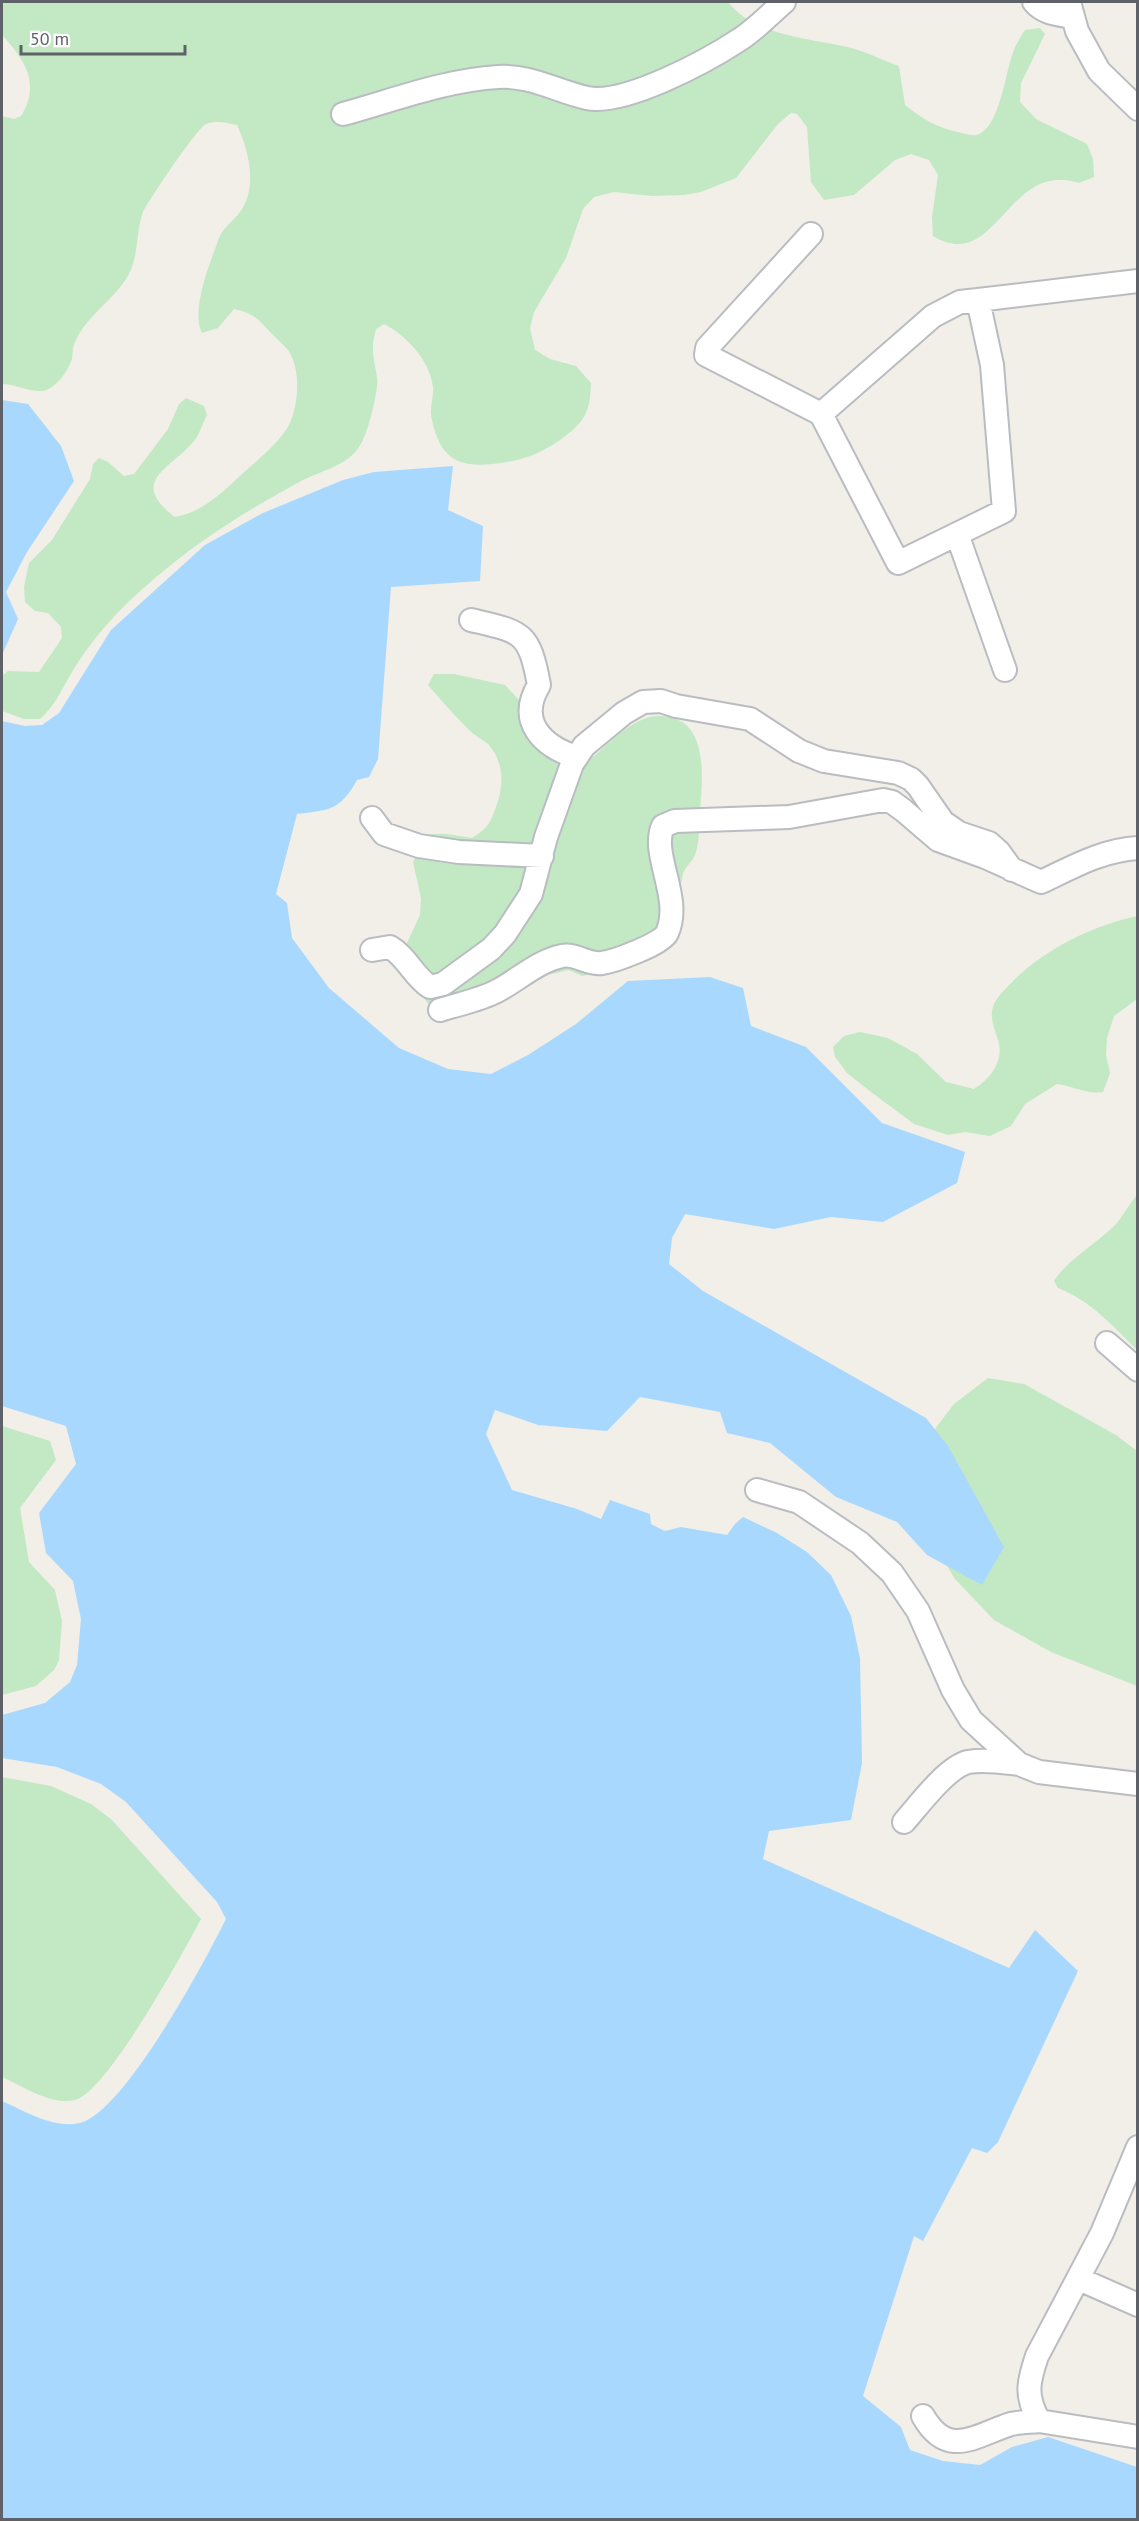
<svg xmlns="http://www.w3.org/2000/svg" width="1139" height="2521" viewBox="0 0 1139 2521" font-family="'PT Sans',sans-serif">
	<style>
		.green { fill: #c2e9c3 }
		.water { fill: #a9d8ff }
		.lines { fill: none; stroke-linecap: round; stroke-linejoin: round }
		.minor-casing { stroke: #b9bcc1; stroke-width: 26 }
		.minor { stroke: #fff; stroke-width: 22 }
	</style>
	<rect width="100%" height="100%" fill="#f1efe7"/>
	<path class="green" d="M2 2H728C755 36 807 38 847 47 865 51 882 60 899 66L905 105C921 118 938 128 958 132 963 133 971 136 976 135 998 131 1005 77 1011 59 1014 48 1019 39 1025 30L1040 28 1045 34 1021 83 1020 102 1036 119 1087 144 1093 159 1094 177 1079 183C1007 159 997 275 933 236L932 217 938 175 929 160 911 154 895 160 854 195 824 200 811 182 807 127 797 114 791 113 778 124 736 178 701 192 684 195 652 196 614 192 594 197 583 209 566 258 534 312 530 328 535 350 550 359 576 366 591 383C590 413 585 422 560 440 537 456 520 461 492 464 452 468 438 453 431 415 430 406 434 396 433 387 430 361 407 336 384 324L376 329C370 352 374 356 377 378 379 390 367 437 359 447 347 466 320 471 301 481 257 505 210 533 171 565 134 594 101 626 75 667 63 686 57 704 40 719H24L2 711V676L8 671 39 672 62 638 61 627 48 613 35 611 25 602 24 587 29 563 52 540 90 479 93 464 99 458 108 462 124 476 134 474 168 429 179 404 186 398 204 406 207 415C203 422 200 433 195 440 171 469 127 481 175 517 203 512 223 492 243 473 258 460 275 446 286 430 299 410 302 370 288 350 284 345 279 341 275 337 259 321 257 314 234 309L218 328 202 333C190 310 211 261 219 238 224 226 233 222 240 212 258 187 249 151 237 125 227 123 217 120 206 124 198 127 148 201 143 212 136 230 139 254 129 274 114 301 83 318 74 345 72 350 73 355 72 359 68 371 55 390 42 391 29 392 15 384 2 384V116L14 119 21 116C41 84 25 60 2 35Z
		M434 674H454L505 685 519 700 526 717 578 768C601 754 629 717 657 716 709 714 703 775 700 810 699 824 700 841 695 855 692 862 685 867 683 874 678 894 678 914 674 934L602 972 582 976 569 970 542 976 433 1010 401 968 407 943 420 915 421 898 413 862 427 834H447L472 838C490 827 491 821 498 801 504 782 503 760 488 744 482 739 475 736 469 730 455 716 441 700 428 685Z
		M1137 916V999L1114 1016 1107 1038 1106 1055 1110 1073 1103 1092C1088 1095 1073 1086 1057 1084L1025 1104 1011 1126 990 1136 965 1132 948 1135 914 1124 871 1092 847 1073 835 1057 833 1047 844 1036 860 1032 888 1038 917 1054 946 1082 974 1089C989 1080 1003 1063 999 1044 996 1031 988 1018 994 1004 998 995 1009 986 1015 979 1049 947 1092 926 1137 916Z
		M1137 1195V1350C1113 1326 1091 1301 1058 1288L1054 1281C1069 1258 1095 1245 1114 1226 1123 1217 1129 1204 1137 1195Z
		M988 1378 1024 1384 1116 1435 1137 1451V1686L1051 1652 994 1620 955 1579 929 1536 921 1447 954 1404Z
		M2 1426 50 1441 56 1460 20 1508 29 1562 55 1590 62 1621 59 1660 54 1670 36 1686 2 1695Z
		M2 1777 51 1786 91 1804 111 1819 201 1919C183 1953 107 2092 75 2100 52 2106 22 2086 2 2077Z"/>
	<path class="water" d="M2 400 28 404 61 446 74 481 27 552 6 592 18 619 2 655Z
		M453 466 448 510 483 526 480 581 391 587 378 759 369 777 357 780C340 811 329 810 297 814L276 894 287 903 292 938 329 988 399 1048 448 1069 491 1074 528 1055 576 1024 628 981 710 977 743 988 751 1026 806 1047 882 1123 965 1152 957 1183 883 1222 831 1217 774 1229 685 1214 672 1238 669 1264 703 1291 926 1418 948 1446 1004 1547 982 1585 927 1555 897 1522 836 1497 770 1443 727 1433 720 1412 640 1397 607 1431 538 1425 495 1410 486 1434 512 1490 577 1509 601 1519 610 1500 650 1514 651 1524 665 1531 681 1527 727 1535 735 1524 743 1517 777 1533 807 1552 831 1575 851 1616 860 1658 862 1763 851 1820 769 1831 763 1859 1009 1968 1035 1930 1078 1971 998 2142 987 2153 972 2148 923 2241 914 2236 863 2396 901 2427 910 2450 943 2461 980 2465 1012 2447 1048 2437 1137 2467V2519H2V2101C25 2111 53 2129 80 2123 125 2111 204 1963 226 1919L217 1902 126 1802 101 1784 57 1767 2 1758V1715L45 1703 70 1682 77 1665 81 1619 73 1581 46 1553 39 1513 76 1464 66 1426 2 1406V721L25 726 42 725 59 713 111 630 205 545 263 513 343 480 374 472Z"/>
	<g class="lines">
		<g class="minor-casing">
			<path id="minor" d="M1034 2C1044 14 1058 14 1073 17
				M1069 2 1077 31 1099 71 1138 109
				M343 114C394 100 446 80 498 77 531 75 556 91 587 98 624 106 707 61 739 40 755 30 769 15 784 2
				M811 234 707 348 706 355 821 414
				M978 300 992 365 1004 511 898 563 821 414 933 316 960 302 978 300 1138 281
				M957 534 1005 670
				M471 620C522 632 529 631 539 685 517 721 542 746 576 757
				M372 818 384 834 419 846 459 852 542 856
				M372 950 390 947C407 957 414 977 430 987L443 984 491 949 505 934 531 894 546 837 572 764 584 746 624 713 643 702 661 701 676 706 750 719 799 751 824 761 898 773 911 779 918 786 943 822 959 833 989 843 999 852 1012 870
				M440 1010C459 1004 480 1000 497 991 518 980 538 961 562 956 576 953 587 965 602 963 615 961 662 944 667 933 683 898 650 854 663 826L675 821 789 817 883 800 892 802 903 810 938 840 985 857 1041 882C1073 867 1102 850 1138 848
				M1107 1343 1138 1370
				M757 1490 799 1502 860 1543 892 1573 918 1611 953 1690 971 1720 1019 1764 1039 1772 1138 1784
				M904 1822C919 1805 947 1767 968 1762 985 1759 1002 1762 1019 1764
				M1138 2147 1102 2233 1037 2356C1028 2383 1025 2395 1039 2421L1138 2437
				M1079 2279 1138 2305
				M923 2416C948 2460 976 2435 1011 2424 1020 2422 1030 2422 1039 2421"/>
		</g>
		<use href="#minor" class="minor"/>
	</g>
	<rect width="1139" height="2521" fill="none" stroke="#5e6268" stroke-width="6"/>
	<path d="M21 45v9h164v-9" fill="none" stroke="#5e6268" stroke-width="3"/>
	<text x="30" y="45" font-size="18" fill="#5e6268" stroke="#ffffff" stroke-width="4.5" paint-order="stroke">50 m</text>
</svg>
